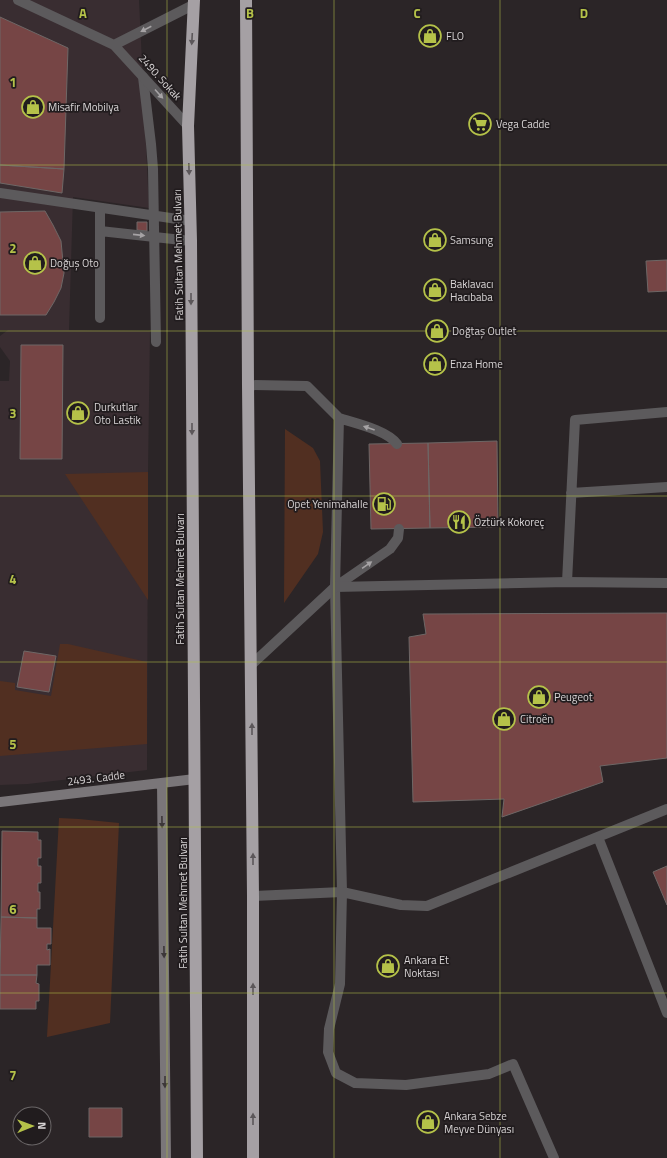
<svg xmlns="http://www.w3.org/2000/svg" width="667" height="1158" viewBox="0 0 667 1158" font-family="'Titillium Web',sans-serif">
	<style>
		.built { fill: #392d31 }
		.green { fill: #512f21 }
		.building { fill: #764545; stroke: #6e6766 }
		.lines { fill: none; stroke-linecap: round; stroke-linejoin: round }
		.lane { stroke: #5c5a5c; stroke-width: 10 }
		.street { stroke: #5c5a5c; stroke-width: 10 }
		.secondary { stroke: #7a7679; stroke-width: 10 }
		.highway { stroke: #a5a0a4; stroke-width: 12 }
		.oneway { fill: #a6a3a5 }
		.oneway2 { fill: #5c575a }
		.oneway3 { fill: #3c3739 }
		.grid { fill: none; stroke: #b5c249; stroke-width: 1; stroke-opacity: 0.55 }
		.labels { text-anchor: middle; stroke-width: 3.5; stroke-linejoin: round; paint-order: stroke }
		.poi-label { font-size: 11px; fill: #d8d4d5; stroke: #211c1e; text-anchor: start }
		.street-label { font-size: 11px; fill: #d8d4d5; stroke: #211c1e }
		.grid-label { font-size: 13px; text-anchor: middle; font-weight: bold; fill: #b5c249; stroke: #211c1e; stroke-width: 3.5; stroke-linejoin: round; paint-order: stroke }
	</style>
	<rect width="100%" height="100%" fill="#2b2527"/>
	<path class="built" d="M0 0H139L149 208 73 197 69 330 150 331 148 472 147 770 28 784 0 785V381H9L10 361 0 347V336L8 330H0Z"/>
	<path class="green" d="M285 429 313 448 320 461 323 532 318 554 284 603Z
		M148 472V600L65 474Z
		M60 644H68L147 662V744L0 756V681L15 683V690L51 696Z
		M59 818 79 819 119 823 110 1023 47 1037Z"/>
	<path class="building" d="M0 17 68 48 64 169 0 165Z
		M0 165 64 169 62 193 0 183Z
		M45 211 53 225 61 241 64 273 61 288 54 302 46 315H0V212Z
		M137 222H147V231L137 230Z
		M667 260V291L648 292 646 261Z
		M21 345H63L62 459H20Z
		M497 441 498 527 430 528 428 443Z
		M428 443 430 528 371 529 369 444Z
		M667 613V758L600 766 603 782 502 817 504 799 413 802 409 637 426 634 423 614Z
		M24 651 56 656 49 692 17 687Z
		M2 831 38 832V840H41V858H38V866H41V883H38V892H40V909H37V918L1 917Z
		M667 866V905L653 872Z
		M1 917 37 918V928H51V944H47V950L50 949V965H37V975H0Z
		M0 975H37L36 983 39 984V1001H36V1009H0Z
		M89 1108H122V1137H89Z"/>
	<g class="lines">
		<path class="lane" d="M143 77 151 144 153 169 156 342
			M0 193 191 221
			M100 231 191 241
			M100 318V208
			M248 385 307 386 339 418 335 587 342 892
			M339 418C354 423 387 430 397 444
			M571 493 667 487
			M567 582 575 420 667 412
			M335 587 390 549 398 538 399 529"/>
		<path class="street" d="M18 0 114 45 188 126
			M114 45 193 5
			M251 665 335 587 567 582 667 583
			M598 837 667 1013
			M342 892 340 984 329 1029 328 1052 336 1073 355 1083 406 1085 489 1074 513 1064 554 1158
			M253 896 342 892 401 905 427 906 667 809"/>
		<path class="secondary" d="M162 783 166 1158
			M0 802 195 779"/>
		<path class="highway" d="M194 0 188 126 191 241 197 1158
			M246 0 248 385 253 896V1158"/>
	</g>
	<defs><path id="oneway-solid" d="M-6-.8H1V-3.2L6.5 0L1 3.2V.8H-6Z"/></defs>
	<g class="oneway">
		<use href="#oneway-solid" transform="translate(146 29) rotate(153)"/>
		<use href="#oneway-solid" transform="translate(159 94) rotate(48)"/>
		<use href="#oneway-solid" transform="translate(139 235) rotate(6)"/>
		<use href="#oneway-solid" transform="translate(369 428) rotate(-161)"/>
		<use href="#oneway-solid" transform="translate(367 565) rotate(-35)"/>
	</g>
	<g class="oneway2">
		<use href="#oneway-solid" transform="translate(192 39) rotate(93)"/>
		<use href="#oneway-solid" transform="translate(189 169) rotate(88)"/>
		<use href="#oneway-solid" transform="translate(191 299) rotate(90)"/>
		<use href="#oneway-solid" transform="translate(192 429) rotate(90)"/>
		<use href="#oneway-solid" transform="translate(252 729) rotate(-90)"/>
		<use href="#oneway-solid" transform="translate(253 859) rotate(-90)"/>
		<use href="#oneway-solid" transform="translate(253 989) rotate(-90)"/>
		<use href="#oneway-solid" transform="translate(253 1119) rotate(-90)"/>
	</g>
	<g class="oneway3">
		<use href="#oneway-solid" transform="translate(162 822) rotate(89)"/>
		<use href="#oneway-solid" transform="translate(164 952) rotate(89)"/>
		<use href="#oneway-solid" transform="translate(165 1082) rotate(90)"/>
	</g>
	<path class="grid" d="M167 0V1158M334 0V1158M500 0V1158M0 165H667M0 331H667M0 496H667M0 662H667M0 827H667M0 993H667"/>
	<defs>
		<g id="shop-ring" transform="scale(1.15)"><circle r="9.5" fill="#211c1e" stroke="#b5c249" stroke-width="1.5"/><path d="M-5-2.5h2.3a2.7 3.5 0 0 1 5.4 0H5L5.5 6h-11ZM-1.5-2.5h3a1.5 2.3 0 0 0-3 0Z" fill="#b5c249"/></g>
		<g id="supermarket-ring" transform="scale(1.15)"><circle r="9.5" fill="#211c1e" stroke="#b5c249" stroke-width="1.5"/><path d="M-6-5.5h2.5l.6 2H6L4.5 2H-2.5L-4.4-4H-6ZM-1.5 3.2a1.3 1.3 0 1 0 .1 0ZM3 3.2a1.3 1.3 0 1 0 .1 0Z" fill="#b5c249"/></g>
		<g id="fuel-ring" transform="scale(1.15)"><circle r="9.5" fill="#211c1e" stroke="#b5c249" stroke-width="1.5"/><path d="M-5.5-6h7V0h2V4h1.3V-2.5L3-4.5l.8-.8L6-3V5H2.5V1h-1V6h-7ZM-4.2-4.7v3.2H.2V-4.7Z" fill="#b5c249"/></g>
		<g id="restaurant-ring" transform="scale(1.15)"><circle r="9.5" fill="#211c1e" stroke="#b5c249" stroke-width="1.5"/><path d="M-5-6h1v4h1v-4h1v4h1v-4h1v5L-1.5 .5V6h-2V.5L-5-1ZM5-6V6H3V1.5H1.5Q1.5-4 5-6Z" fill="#b5c249"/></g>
	</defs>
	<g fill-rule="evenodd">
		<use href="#shop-ring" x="430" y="36"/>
		<use href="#shop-ring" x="33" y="107"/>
		<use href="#supermarket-ring" x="480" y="124"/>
		<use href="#shop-ring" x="435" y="240"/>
		<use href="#shop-ring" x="35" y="263"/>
		<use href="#shop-ring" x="435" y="290"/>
		<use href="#shop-ring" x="437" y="331"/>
		<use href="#shop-ring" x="435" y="364"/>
		<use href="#shop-ring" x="78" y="413"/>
		<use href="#fuel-ring" x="384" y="504"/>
		<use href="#restaurant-ring" x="459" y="522"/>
		<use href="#shop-ring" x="539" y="697"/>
		<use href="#shop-ring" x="504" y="719"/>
		<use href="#shop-ring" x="388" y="966"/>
		<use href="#shop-ring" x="428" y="1122"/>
	</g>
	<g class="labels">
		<g class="poi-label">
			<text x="446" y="40">FLO</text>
			<text x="48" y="111">Misafir Mobilya</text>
			<text x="496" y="128">Vega Cadde</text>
			<text x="450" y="244">Samsung</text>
			<text x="50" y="267">Doğuş Oto</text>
			<text x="450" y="288">Baklavacı<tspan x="450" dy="13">Hacıbaba</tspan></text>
			<text x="452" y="335">Doğtaş Outlet</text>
			<text x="450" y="368">Enza Home</text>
			<text x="94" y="411">Durkutlar<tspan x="94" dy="13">Oto Lastik</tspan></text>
			<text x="368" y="508" text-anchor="end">Opet Yenimahalle</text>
			<text x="474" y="526">Öztürk Kokoreç</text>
			<text x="554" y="701">Peugeot</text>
			<text x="520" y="723">Citroën</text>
			<text x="404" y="964">Ankara Et<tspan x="404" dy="13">Noktası</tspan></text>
			<text x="444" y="1120">Ankara Sebze<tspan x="444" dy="13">Meyve Dünyası</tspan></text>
		</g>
		<g class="street-label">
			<text transform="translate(160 77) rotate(48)" y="4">2490. Sokak</text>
			<text transform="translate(178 255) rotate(-91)" y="4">Fatih Sultan Mehmet Bulvarı</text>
			<text transform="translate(180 579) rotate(-90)" y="4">Fatih Sultan Mehmet Bulvarı</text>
			<text transform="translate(96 778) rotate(-7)" y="4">2493. Cadde</text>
			<text transform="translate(183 903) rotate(-90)" y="4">Fatih Sultan Mehmet Bulvarı</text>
		</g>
	</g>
	<g class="grid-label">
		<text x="83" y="18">A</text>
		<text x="250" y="18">B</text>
		<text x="417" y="18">C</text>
		<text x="584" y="18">D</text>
		<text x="13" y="87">1</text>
		<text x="13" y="253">2</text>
		<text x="13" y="418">3</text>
		<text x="13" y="584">4</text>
		<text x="13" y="749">5</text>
		<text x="13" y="914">6</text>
		<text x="13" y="1080">7</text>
	</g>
	<g transform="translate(32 1126) rotate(89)"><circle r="19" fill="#211c1e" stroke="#6a6667"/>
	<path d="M0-3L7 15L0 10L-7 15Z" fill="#b5c249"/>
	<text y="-6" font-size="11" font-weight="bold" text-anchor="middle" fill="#d8d4d5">N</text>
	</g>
</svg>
